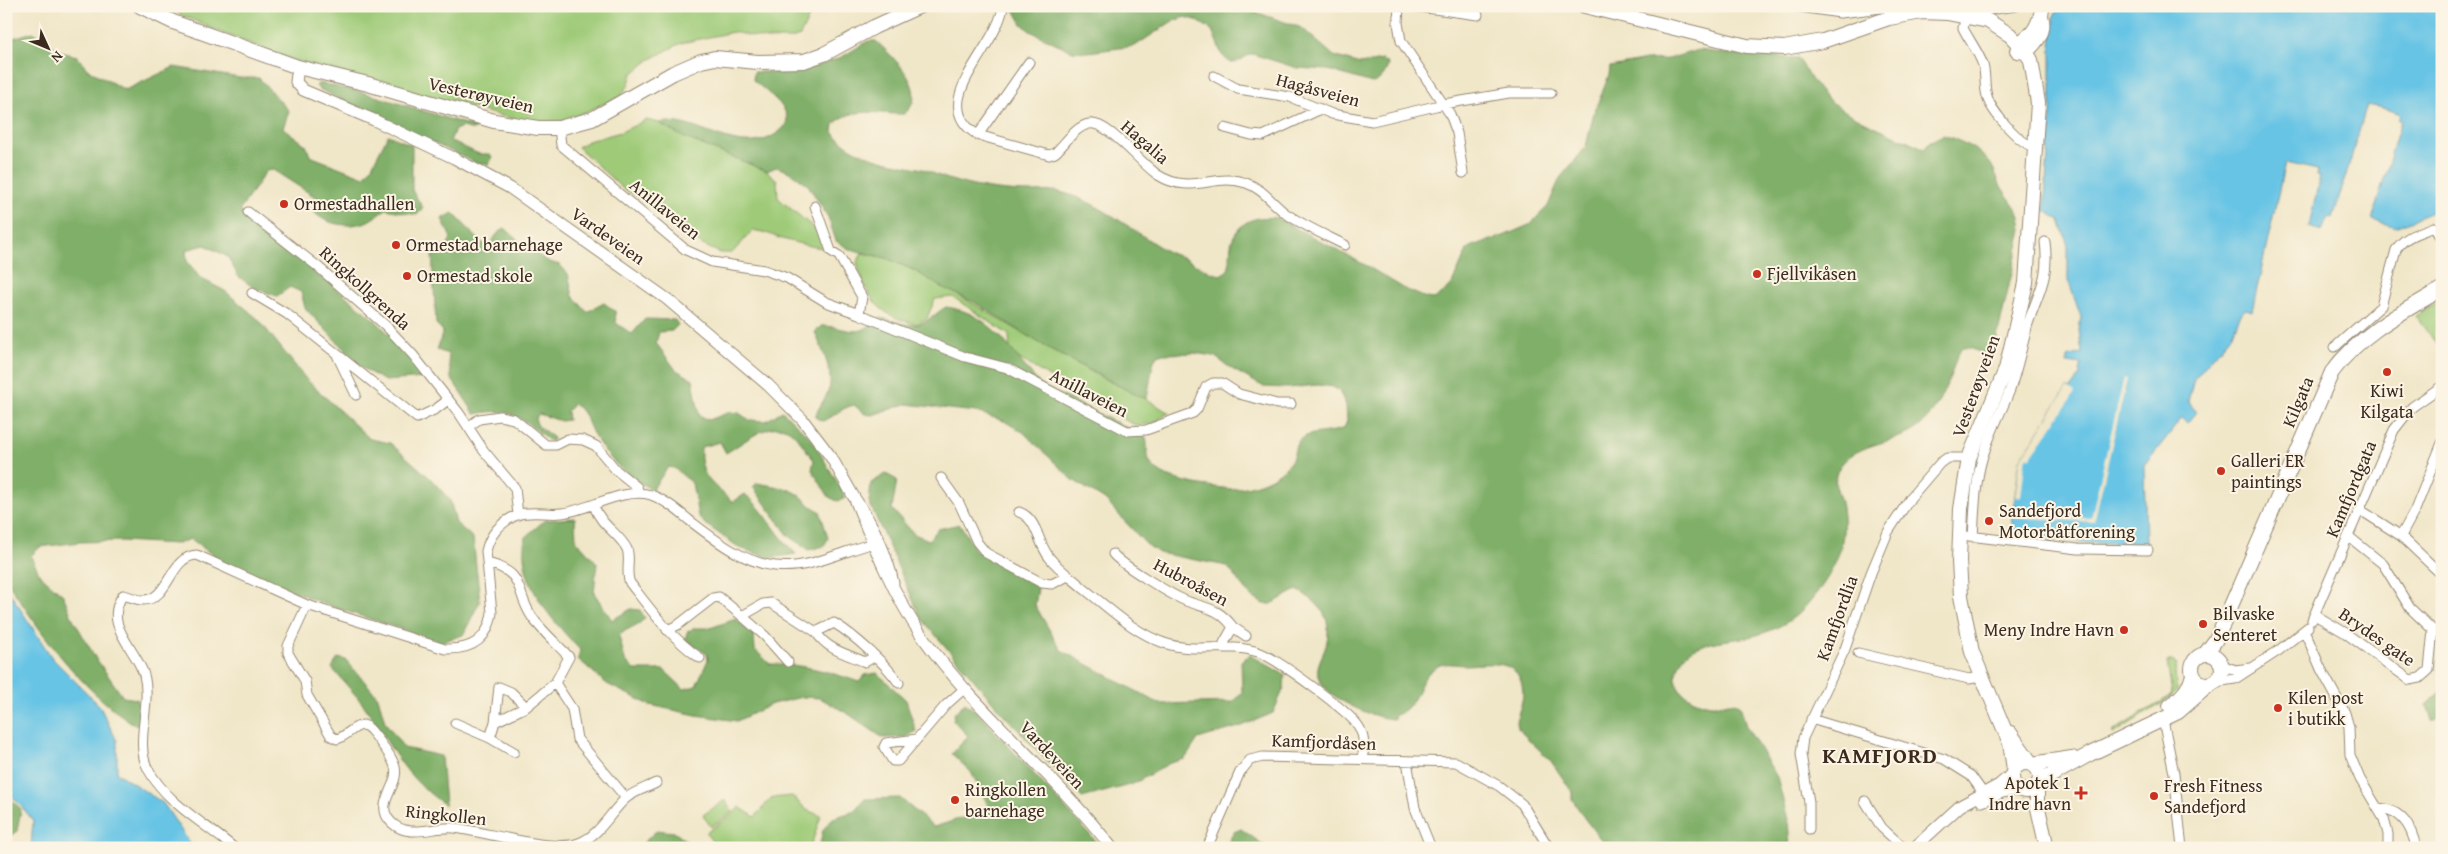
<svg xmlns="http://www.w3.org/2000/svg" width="2448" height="854" viewBox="0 0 2448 854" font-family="'Gentium Book Plus',serif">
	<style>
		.green { fill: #9fcb78; stroke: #6d7a4b }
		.forest { fill: #7faf68; stroke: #5d6c43 }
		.water { fill: #67c4e5; stroke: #517782 }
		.pier { fill: #f0e6c8 }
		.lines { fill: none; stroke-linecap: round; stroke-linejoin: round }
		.minor-casing { stroke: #968873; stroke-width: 11 }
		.tertiary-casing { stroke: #968873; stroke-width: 13 }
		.secondary-casing { stroke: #968873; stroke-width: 16 }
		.minor { stroke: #fff; stroke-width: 9 }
		.tertiary { stroke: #fff; stroke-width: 11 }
		.secondary { stroke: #fff; stroke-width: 14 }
		.poi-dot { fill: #c8321e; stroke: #fcf5e5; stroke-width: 2 }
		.labels { text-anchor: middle; stroke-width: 4; stroke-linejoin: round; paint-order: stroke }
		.street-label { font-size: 18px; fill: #3b2a1e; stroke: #fcf5e5 }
		.poi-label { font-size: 18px; fill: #3b2a1e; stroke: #fcf5e5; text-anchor: start }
		.district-label { font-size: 22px; font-weight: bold; letter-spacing: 1px; fill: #3b2a1e; stroke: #fcf5e5 }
	</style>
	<rect width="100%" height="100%" fill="#fcf5e5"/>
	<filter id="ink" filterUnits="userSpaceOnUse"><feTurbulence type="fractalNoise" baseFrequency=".02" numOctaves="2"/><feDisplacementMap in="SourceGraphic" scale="10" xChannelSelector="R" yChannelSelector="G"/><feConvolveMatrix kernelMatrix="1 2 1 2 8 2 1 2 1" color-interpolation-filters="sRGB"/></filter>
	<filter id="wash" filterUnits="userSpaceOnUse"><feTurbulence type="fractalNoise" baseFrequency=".0096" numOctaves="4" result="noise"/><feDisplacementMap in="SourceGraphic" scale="20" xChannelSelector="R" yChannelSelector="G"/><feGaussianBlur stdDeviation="1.12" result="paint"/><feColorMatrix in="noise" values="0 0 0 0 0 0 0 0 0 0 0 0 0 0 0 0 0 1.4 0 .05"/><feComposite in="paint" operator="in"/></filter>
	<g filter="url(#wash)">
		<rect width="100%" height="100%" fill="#f0e6c8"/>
		<path class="green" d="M162 6H812L810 15 800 36 791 39H766L733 32 681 43 649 60 632 74 628 86 620 97 564 121 528 123 296 61 215 30Z
			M646 120 659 123 683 137 767 171 777 180 778 198 824 236 826 244 822 248C809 246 796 243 783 239 771 236 765 230 752 231L732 253H720L701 244 655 204 623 189 578 147 588 141 621 132Z
			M862 253 886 258 928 277 1043 345 1106 380 1147 399 1169 413 1152 424 1135 425 1092 403 1010 353 1009 335 953 297 935 299 927 318 917 324C878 316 868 299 857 263Z
			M2442 299V351L2415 316Z
			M2167 662H2172L2177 665 2175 671 2177 691 2169 699 2113 734 2112 732 2172 695Z
			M792 796 807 810 821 816 810 848H717L706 833 733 814 739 807 755 817 771 798Z
			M725 800 733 812 711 827 703 815Z"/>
		<path class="forest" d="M1012 6H1238L1302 28 1334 56 1360 64 1382 60 1388 64C1387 72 1380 82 1372 83L1328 70 1297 68 1253 54C1244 56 1239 63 1230 63L1222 55 1212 30 1196 20 1185 17 1171 22 1135 46 1088 52 1072 51 1030 31 1022 24Z
			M33 32 61 52 77 56 87 69 125 90 174 67 240 78H259L289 111 283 128 306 145 310 156 364 177 371 168 388 135 412 145V190L423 208 417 215 386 209C380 213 373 219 366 222 350 228 326 225 314 212L320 200 273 170 266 171 240 210 245 217 297 255 378 323 400 345 425 378 385 381 362 368 305 308 301 292 290 287 277 296 254 288 238 276 228 257 205 245 186 250 187 261 200 278 225 291 258 319 306 379 370 439 390 443 429 477 450 500 456 523 473 538 480 601 463 635 441 642 324 604 221 561 191 539 176 544 122 541 80 542 40 547 31 556 40 575 63 595 72 617 95 657 123 697 137 699 140 719 137 726C81 691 41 634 6 579V40Z
			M868 41H876C893 57 932 92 904 114 880 115 854 105 834 124L833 132C854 159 892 162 923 169 928 170 932 173 937 175 976 190 1015 194 1056 191 1098 200 1132 231 1168 252 1174 255 1180 256 1186 259 1198 265 1208 273 1221 275L1228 270C1231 261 1229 247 1233 238 1242 219 1258 216 1277 218L1367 266 1405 289 1426 298 1434 299 1441 295 1452 284 1467 250 1472 246 1501 237 1529 225 1548 206 1560 178 1586 147 1593 116 1609 75 1610 67 1646 60 1668 59 1698 50 1737 55 1798 58C1808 73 1814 87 1828 99 1847 117 1899 136 1925 149L1929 142 1943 135C1959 140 1979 149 1990 163 1996 171 1997 180 2002 188 2012 204 2021 209 2022 230L1994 350 1989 356 1970 348H1962C1955 358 1954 368 1949 379 1942 397 1932 418 1916 429 1895 444 1849 443 1837 472 1832 484 1841 496 1842 508 1849 550 1829 581 1802 610 1790 623 1770 632 1753 636 1725 643 1681 638 1676 676 1674 693 1697 703 1711 705 1722 706 1729 700 1740 705L1746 726 1777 777 1788 820 1790 848H1607L1585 819 1572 799V792L1551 761 1519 730C1513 718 1523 707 1523 693 1521 657 1491 664 1466 665 1458 665 1451 663 1443 664 1413 674 1424 705 1394 716V719C1375 719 1321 697 1318 675 1316 666 1322 657 1325 649 1334 619 1322 604 1297 590L1271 604H1263L1251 596 1227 566 1159 553 1146 544 1105 500 1073 480 1023 432 1004 421 976 412 906 404 872 415 865 414 854 405C840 408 834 418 822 421L815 417C818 407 826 399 829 389 834 372 821 348 815 332L821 326C844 325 860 342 876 318 890 317 905 328 919 324 929 321 937 312 946 307 995 313 1012 356 1042 386L1146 437C1148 445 1146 453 1149 460 1156 482 1210 486 1230 489 1251 488 1281 479 1292 459 1296 451 1294 443 1302 438 1313 431 1331 434 1344 428L1347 421 1346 405 1339 391 1333 387 1318 385 1288 388 1264 387 1232 369 1214 356 1207 355 1194 353 1163 354 1157 356 1153 363 1147 399 1136 395 1043 345 974 302 939 286 914 270 886 258 849 249 836 241 828 217 808 185 790 172 776 167 767 171 683 137 659 123C696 115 740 163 780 131 802 114 766 92 753 80L754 72H782L820 65 842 57Z
			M319 83 362 92 475 127 474 130 462 127 455 130 450 141 479 154H490L492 157 489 165 476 163 319 89 316 86Z
			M453 213 482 243 489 245 498 233 505 228 524 246 549 262 560 265 568 274 573 296 587 312 604 303 615 311 616 323 632 334 645 319 675 320 678 325 672 331 659 332 656 343 676 370 693 379 699 415 709 420 730 412 739 413 749 420 766 421 782 411 811 438 843 492 844 499 837 501 829 497 812 470 814 460C808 453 797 435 789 430 770 419 742 444 726 453L720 442 701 447C699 478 712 483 733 502L745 494C765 510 777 536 796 554L769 558 740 548 705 524 698 516 692 483 674 468 668 467 652 490C626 474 614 466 597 440 588 428 588 413 574 404L567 411 568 420 561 421 539 414 535 419 538 426 554 438 551 442C521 419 515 406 475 414L451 378 448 354 437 350 443 331 436 324 432 253 437 248 447 246 451 238 442 219Z
			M886 474 897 480 892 509 914 534 929 540 938 529 960 524 976 551 1038 588 1035 605 1061 650 1160 704 1233 702 1242 692 1241 661 1250 655 1285 675 1284 688 1273 713 1242 726 1198 739 1185 759 1170 763 1133 784 1082 798 1004 715 921 618 869 502 871 483Z
			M757 483C771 486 790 487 801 496 808 502 810 507 820 511L828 538 824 546 809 550 788 535 753 487Z
			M575 518 576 540 597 563 594 593 612 620 631 609 640 610 645 618C638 627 627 627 619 636L625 660 635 670H664L684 689 696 686 708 660 707 654 685 640 687 632 694 628H710L736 619 754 635 755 650 770 664C803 664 827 671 859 682L865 675 877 673 906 700 916 731 907 737 883 738 850 715 820 698 802 697 772 704 737 721 696 715 650 705 607 684 578 659 580 650C551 618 517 584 525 537L545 520Z
			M338 658 346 660 378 697 385 722 404 748 441 756 445 805C405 777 395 753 369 713 359 697 344 683 332 668Z
			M2442 691V717L2432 721 2427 705Z
			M965 703 978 713 1102 848H819L823 830 833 818 852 812 865 799 900 798 934 827 984 811 988 805 971 772 952 754 968 736 953 720 955 712Z
			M6 794 21 809 17 831 6 839Z
			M1241 829 1268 848H1225L1234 832Z
			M657 830 674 832 696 848H638Z"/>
		<path class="water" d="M2064 6H2442V203L2439 209 2396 227 2372 220 2401 120 2398 119 2400 114C2389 109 2379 107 2367 105L2333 218 2328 217 2322 231 2309 227 2320 176 2317 175 2318 170 2285 163 2252 311 2246 309 2241 314 2230 337 2194 379 2188 401 2196 412 2187 423 2182 418 2144 466 2146 543H2088L2015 534 2012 517 2020 460 2067 388 2070 389 2081 374 2079 372 2081 365 2067 363V357L2082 353 2079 330 2081 317 2068 280V246L2060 220 2044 210 2051 112V45L2055 13Z
			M6 587 52 658 99 705 117 741V773L163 803 193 848H31L33 820 6 789Z"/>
		<path class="pier" d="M2124 378 2127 379 2094 522 2012 517 2020 515 2091 518Z
			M2067 388 2075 393 2030 458 2028 456 2025 462 2021 496 2015 497 2020 460Z"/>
	</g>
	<g filter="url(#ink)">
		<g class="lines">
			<g class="minor-casing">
				<path id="minor" d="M1003 6C999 47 924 103 978 135L1049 155 1055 153C1064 145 1076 126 1089 124 1107 120 1142 165 1158 175 1191 196 1215 172 1246 183 1262 188 1272 203 1285 213 1304 226 1325 235 1345 245
					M1399 6 1398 23 1401 41 1450 114 1457 133 1463 173
					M1412 6 1478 15
					M1793 6 1840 13 1898 6
					M1972 6 1987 10 2016 6
					M1966 16 1963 28C1969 40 1979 53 1983 65 1986 75 1984 86 1987 96 1990 110 2021 146 2036 147
					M1214 76 1238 89 1290 97 1332 114 1372 121 1444 104 1509 93H1551
					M559 128 561 145 686 250 712 262 764 270 787 278 826 302 859 314 862 297 839 256 831 251 815 206
					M1225 128 1251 135 1263 136 1321 109
					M978 135 1029 62
					M248 212 317 266 386 326 413 355 459 413 484 451 515 488 518 515
					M2434 227 2442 240
					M252 293 287 314 417 418 436 409 448 400
					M859 314 965 357 1007 368 1127 431 1146 430 1193 413 1197 409 1206 387 1213 383H1222L1239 394 1277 404H1291
					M2335 347 2381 306 2396 250C2404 236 2419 233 2434 227
					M337 355 356 395
					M468 427 479 419 500 416 514 419 546 445H556L568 439 583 440 596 446 616 470 637 487 639 493
					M941 478 959 503 977 542 986 553 1042 583 1052 584 1068 576
					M594 506C602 527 618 532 627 549 631 559 625 572 630 583 651 610 671 638 700 658
					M2359 509 2401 536 2442 575
					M1019 512C1038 519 1037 542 1049 557 1058 569 1072 578 1083 588 1109 608 1133 632 1164 643 1195 654 1228 642 1258 652 1276 658 1350 712 1359 727 1364 736 1366 750 1361 759
					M1969 536 2078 549 2148 550
					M2401 536 2415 510 2442 443
					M1973 537C1975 507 1975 477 1985 450 1992 429 2002 410 2010 390 2017 369 2022 348 2027 327 2037 294 2050 280 2045 242
					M1113 554C1122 565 1170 594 1184 600 1205 609 1217 606 1233 627L1224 643V648
					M488 563C527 574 514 590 532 617 542 631 557 644 569 657L555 683 572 709 577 739 626 798
					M307 605 288 646V653L305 681 307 695 331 736 337 739C345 737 355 725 363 725 369 726 373 733 377 738 383 746 392 756 395 767 400 787 372 804 392 823 409 839 434 826 454 828 484 831 553 853 579 843 600 835 610 813 625 799 633 792 646 788 656 783
					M2315 615 2344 632 2410 680 2420 678 2429 670 2433 630 2410 608 2383 564 2348 536
					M742 616 765 636 788 662
					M2312 620 2394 430 2412 407 2442 386
					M1233 627 1246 636
					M667 630 678 625 713 598 719 597 742 616 763 604 771 603 816 632 834 623C854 635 886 664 899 683
					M816 632C827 650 847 654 865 662L874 657
					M2305 632 2321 669 2345 713 2349 727 2350 755 2360 779 2384 819 2388 834V848
					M1858 653 1969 679 1981 677
					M2222 665 2235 670 2251 668
					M2215 682 2235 679 2278 651 2308 627
					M1811 719 1944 759 1971 776 1986 797
					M2163 720 2174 773 2182 848
					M495 722 526 707 555 683
					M455 723 490 738 495 722 499 687 511 692 526 707
					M490 738 514 752
					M917 739 898 761H893L884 747 886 743 917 739 946 705 965 688
					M1407 761 1415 808 1431 848
					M1865 801 1882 828 1904 848
					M2378 808C2401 809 2412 827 2416 848
					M1809 829V802L1801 754 1803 738 1845 649 1871 573 1888 532 1911 497 1940 463 1947 458H1969
					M234 848C205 823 167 804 148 769 134 743 152 705 144 675 136 648 102 625 123 595 129 596 136 600 142 600 170 601 169 556 197 555L307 605 445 649C472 650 488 640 492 613L486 551C490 534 501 522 517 515 532 510 547 515 562 513 590 510 623 487 651 495 665 500 677 510 689 520 714 539 742 562 775 566 811 570 844 550 878 542
					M1207 848 1240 772 1250 760 1263 757 1456 762 1499 786 1522 804 1549 848"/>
			</g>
			<g class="tertiary-casing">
				<path id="tertiary" d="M298 67 296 82 303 90 374 120 454 158 510 188 667 299 768 385 802 419 831 457 855 499
					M893 583C886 551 874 526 855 499 873 544 894 596 922 636 977 713 1054 773 1112 848
					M1982 801 2002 792 2021 789
					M1914 848 1960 806 1999 785 2012 774"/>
			</g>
			<g class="secondary-casing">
				<path id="secondary" d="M140 6 173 22 298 67 368 84 494 121 538 128H559L592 119 673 73 701 61 715 58 758 62 804 61 824 54 874 27 920 6
					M1585 6 1747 46 1784 48 1823 41 1889 18 1922 12 1947 13 1988 21 2010 35 2026 52 2031 60 2038 103 2026 283 2006 369 1969 458 1961 509 1959 561 1961 596 1972 652 2010 743 2014 769
					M2041 16C2046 31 2037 42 2026 52L2017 51C2019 41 2024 40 2032 33 2038 26 2041 16 2043 6
					M2192 669a15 15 0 1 1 30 0a15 15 0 1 1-30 0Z
					M2205 654 2215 641 2224 622 2332 372C2360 334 2401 313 2442 289
					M2170 706C2181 698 2190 689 2193 675
					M2010 733 2031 763
					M2012 777a14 14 0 1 1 28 0a14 14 0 1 1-28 0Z
					M2032 764 2072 758
					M2039 782 2090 754 2178 712 2210 684
					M2037 785V804L2047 848"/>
			</g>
			<use href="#minor" class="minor"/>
			<use href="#tertiary" class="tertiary"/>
			<use href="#secondary" class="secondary"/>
		</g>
	</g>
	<g class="poi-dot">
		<circle cx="284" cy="204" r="5"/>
		<circle cx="396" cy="245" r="5"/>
		<circle cx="1757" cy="274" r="5"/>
		<circle cx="407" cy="276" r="5"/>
		<circle cx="2387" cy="372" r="5"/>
		<circle cx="2221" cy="471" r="5"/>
		<circle cx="1989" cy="521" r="5"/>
		<circle cx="2203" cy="624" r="5"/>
		<circle cx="2124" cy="630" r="5"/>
		<circle cx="2278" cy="708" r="5"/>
		<path d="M2078.5 785.5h5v5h5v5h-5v5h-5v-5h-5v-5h5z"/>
		<circle cx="2154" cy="796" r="5"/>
		<circle cx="955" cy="800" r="5"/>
	</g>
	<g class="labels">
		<g class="street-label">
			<text transform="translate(1318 90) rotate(15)" y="6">Hagåsveien</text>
			<text transform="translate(481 95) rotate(13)" y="6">Vesterøyveien</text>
			<text transform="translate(1145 142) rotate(41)" y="6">Hagalia</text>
			<text transform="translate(665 209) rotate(39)" y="6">Anillaveien</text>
			<text transform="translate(608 236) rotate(35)" y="6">Vardeveien</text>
			<text transform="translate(365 288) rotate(42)" y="6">Ringkollgrenda</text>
			<text transform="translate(1976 386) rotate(-70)" y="6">Vesterøyveien</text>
			<text transform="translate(1089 393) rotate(27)" y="6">Anillaveien</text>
			<text transform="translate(2298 402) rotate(-67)" y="6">Kilgata</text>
			<text transform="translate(2351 489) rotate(-67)" y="6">Kamfjordgata</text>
			<text transform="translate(1191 582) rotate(28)" y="6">Hubroåsen</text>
			<text transform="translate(1837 618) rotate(-70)" y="6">Kamfjordlia</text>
			<text transform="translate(2377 637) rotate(35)" y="6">Brydes gate</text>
			<text transform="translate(1324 742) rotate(2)" y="6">Kamfjordåsen</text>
			<text transform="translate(1052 755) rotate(47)" y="6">Vardeveien</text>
			<text transform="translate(446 815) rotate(6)" y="6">Ringkollen</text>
		</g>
		<g class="poi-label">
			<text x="294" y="210">Ormestadhallen</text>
			<text x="406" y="251">Ormestad barnehage</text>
			<text x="1767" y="280">Fjellvikåsen</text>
			<text x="417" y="282">Ormestad skole</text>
			<text x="2387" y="397" text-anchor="middle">Kiwi<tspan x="2387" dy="21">Kilgata</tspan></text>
			<text x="2231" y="467">Galleri ER<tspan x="2231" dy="21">paintings</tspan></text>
			<text x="1999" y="517">Sandefjord<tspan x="1999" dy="21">Motorbåtforening</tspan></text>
			<text x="2213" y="620">Bilvaske<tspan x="2213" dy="21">Senteret</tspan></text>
			<text x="2114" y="636" text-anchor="end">Meny Indre Havn</text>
			<text x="2288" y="704">Kilen post<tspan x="2288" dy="21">i butikk</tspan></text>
			<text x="2071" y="789" text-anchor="end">Apotek 1<tspan x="2071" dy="21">Indre havn</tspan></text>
			<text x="2164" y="792">Fresh Fitness<tspan x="2164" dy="21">Sandefjord</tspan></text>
			<text x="965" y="796">Ringkollen<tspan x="965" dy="21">barnehage</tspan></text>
		</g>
		<g class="district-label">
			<text x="1880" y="763">KAMFJORD</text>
		</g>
	</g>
	<rect width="2448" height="854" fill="none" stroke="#fcf5e5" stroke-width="25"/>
	<g transform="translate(48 48) rotate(134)" stroke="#fcf5e5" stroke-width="4" paint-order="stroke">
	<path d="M0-4L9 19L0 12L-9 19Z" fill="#3b2a1e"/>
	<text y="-8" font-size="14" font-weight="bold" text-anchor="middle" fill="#3b2a1e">N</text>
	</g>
</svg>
